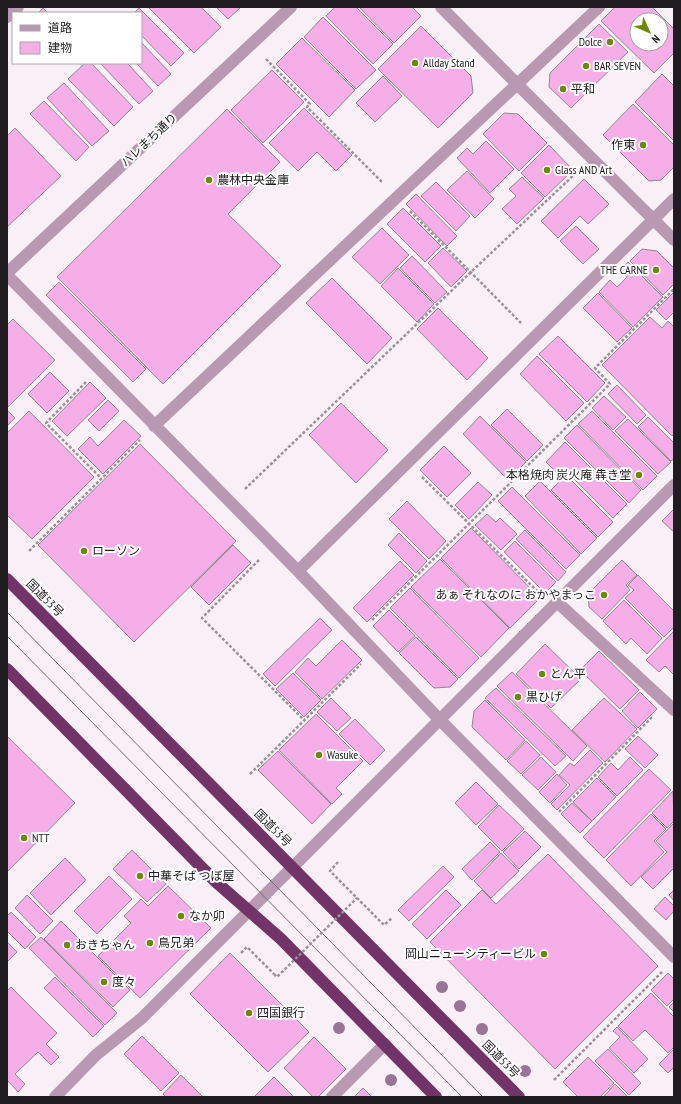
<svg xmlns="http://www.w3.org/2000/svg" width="681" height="1104" viewBox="0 0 681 1104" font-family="'PT Sans Narrow','Noto Sans JP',sans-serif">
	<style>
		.building { fill: #f6aee9; stroke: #90888e; fill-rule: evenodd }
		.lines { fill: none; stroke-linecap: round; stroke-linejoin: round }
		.path { stroke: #999298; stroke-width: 2.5; stroke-dasharray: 3 2; stroke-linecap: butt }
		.minor { stroke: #b999b2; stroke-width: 12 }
		.highway { stroke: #713368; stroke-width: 12 }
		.tram { stroke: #726d71; stroke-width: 1 }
		.path-bridge { stroke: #999298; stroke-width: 2.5; stroke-dasharray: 3 2; stroke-linecap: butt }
		.tree { fill: #9a7496 }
		.poi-dot { fill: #6c8900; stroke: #fff; stroke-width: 1.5 }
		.labels { text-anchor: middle; stroke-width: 4; stroke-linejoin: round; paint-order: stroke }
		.poi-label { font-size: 12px; fill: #201d20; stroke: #fff; text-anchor: start }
		.street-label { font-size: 12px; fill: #201d20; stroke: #fff }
	</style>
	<rect width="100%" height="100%" fill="#f9f0f7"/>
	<path class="building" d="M148 7H201L221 27 194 53Z
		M216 7H241L228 19Z
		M335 7H356L393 44 373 64 326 16Z
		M359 7H412L421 16 394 43Z
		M615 7H652L674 29V53L654 73 601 21ZM637 20H661V44H637Z
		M43 8 48 13H38Z
		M139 8 184 53 171 66 141 35V13H134Z
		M323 17 376 70 356 89 304 37Z
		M599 24 628 52 571 108 549 87 550 73Z
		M421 26 471 76 473 93 438 128 378 69Z
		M302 38 355 90 329 117 276 64Z
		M141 42 171 74 158 86 136 63H141Z
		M85 63H91L133 107 114 126 68 79Z
		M100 63H127L153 91 139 104Z
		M272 70 304 102 263 143 231 110Z
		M662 74 674 86V141L635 102Z
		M383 76 402 96 375 122 356 103Z
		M64 83 109 131 92 146 47 98Z
		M44 101 89 147 76 161 30 114Z
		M633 104 674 145V167L661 180 649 181 603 135Z
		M304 108 352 155 336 171 317 152 298 171 269 143Z
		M227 109 280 162 228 214 281 266 163 384 57 277Z
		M504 113 518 114 547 143 519 171 483 134Z
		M15 128 61 176 7 227V136Z
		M486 141 514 169 490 193 457 158 467 148 473 154Z
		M549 145 573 170 545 197 521 173Z
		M467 171 494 199 475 218 447 190Z
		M522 177 544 198 517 224 502 209 516 196 509 189Z
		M584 179 609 204 588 224 580 216 558 238 541 221Z
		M436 182 470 216 456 231 421 196Z
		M416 194 457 236 447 246 406 204Z
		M403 208 441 246 425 262 387 224Z
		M576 226 599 249 583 264 560 241Z
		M382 228 409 255 380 284 352 257Z
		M443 248 467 271 451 287 428 263Z
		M642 249 657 251 674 268V284L663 295 630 261Z
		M412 256 447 292 435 303 400 268Z
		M628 262 663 297 633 327 599 292 610 280 617 287 627 277 620 270Z
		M398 268 434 304 417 322 381 286Z
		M332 278 392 338 367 364 306 303Z
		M59 282 146 369 133 382 46 295Z
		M674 292V312L666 320 656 310Z
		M598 293 632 328 617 342 583 308Z
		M438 308 488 358 467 380 417 329Z
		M650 317 662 328 668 321 674 327V434L672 436 602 365Z
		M13 319 55 360 7 408V325Z
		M558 336 605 383 587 402 539 354Z
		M537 356 584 403 566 421 520 374Z
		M50 372 69 391 47 413 28 394Z
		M90 382 106 398 67 436 52 421Z
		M617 385 646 415 637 424 608 394Z
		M604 396 626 417 613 430 592 408Z
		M108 400 119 411 99 431 88 420Z
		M341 403 388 450 356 483 309 435Z
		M507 409 543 445 527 461 491 425Z
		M7 410 15 418 7 426Z
		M29 411 94 477 32 539 7 515V433Z
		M592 411 657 476 643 490 578 424Z
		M480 416 526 462 508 480 463 434Z
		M648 417 674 443V459L671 461 638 427Z
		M628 419 671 462 658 474 615 431Z
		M124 420 141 436 103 474 78 449 90 437 98 446Z
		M577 425 641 490 629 503 564 438Z
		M565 442 627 504 613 518 567 472 561 477 546 462Z
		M140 444 236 541 134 642 38 545Z
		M444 446 471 473 447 497 420 470Z
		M566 475 613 522 598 537 551 490Z
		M540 481 597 538 581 554 525 496Z
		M478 482 492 495 469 519 455 505Z
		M512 487 580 555 566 569 498 501Z
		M407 501 446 541 429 559 389 519Z
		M674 509V532L662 521Z
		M487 514 496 522 500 518 517 534 501 550 475 525Z
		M471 528 540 598 510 628 441 558Z
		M525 530 566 572 558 581 516 539Z
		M399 533 427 561 416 573 388 545Z
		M515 541 556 582 545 593 504 552Z
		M233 545 251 563 209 605 191 587Z
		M440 559 509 628 481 657 411 587Z
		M622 560 637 575 626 585 630 590 602 619 589 607 588 594Z
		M400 561 414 575 367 622 353 608Z
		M638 575 674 611V627L664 637 625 598 634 590 628 585Z
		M410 588 479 658 459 678 390 608Z
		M624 600 662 638 647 654 631 638 626 644 603 621Z
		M389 610 415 636 398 652 373 626Z
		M320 618 332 630 275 686 263 674Z
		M674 631V675L665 666 659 672 646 660Z
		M416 637 458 679 450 687 434 688 399 653Z
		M342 640 362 660 322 699 295 672 308 658 316 666Z
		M545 644 581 679 551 708 516 674Z
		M599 651 639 690 620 709 580 670Z
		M512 672 587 746 573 761 497 686Z
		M293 673 321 700 304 717 276 689Z
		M496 688 566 756 555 766 485 698Z
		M640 692 657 709 638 728 622 711Z
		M331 698 351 718 337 731 317 712Z
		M604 698 637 729 605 762 572 730Z
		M485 700 525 740 506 760 472 727 474 711Z
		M316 714 363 761 336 788 342 794 332 804 279 750Z
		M355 719 385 750 370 765 339 734Z
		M7 736 75 803 7 872Z
		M638 736 658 755 645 768 625 749Z
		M526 741 540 755 521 774 507 761Z
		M590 750 603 763 557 810 551 804 570 785 559 775 570 763 574 766Z
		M278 751 331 804 312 824 258 770Z
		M541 757 556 772 538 790 522 775Z
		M630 757 643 770 617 796 598 777 611 763 618 770Z
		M649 769 671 790 604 858 583 837Z
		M557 774 567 785 550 803 539 792Z
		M597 778 616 797 592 821 573 802Z
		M476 782 498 804 476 825 455 803Z
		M673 791 674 821 667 828 652 813Z
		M572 803 592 821 580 833 561 814Z
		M499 805 524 829 502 851 478 827Z
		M651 814 666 829 654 841 664 852 631 886 606 860Z
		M674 823V868L653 889 641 877 667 852 656 841Z
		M525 831 541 847 519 869 503 852Z
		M490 842 500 852 472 880 462 869Z
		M132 850 166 884 147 902 113 869Z
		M501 853 519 871 491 898 474 881Z
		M548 854 658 966 555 1069 430 942 482 890 496 904Z
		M65 858 86 880 51 915 30 893Z
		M443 866 454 877 409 921 398 910Z
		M109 876 132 899 97 934 74 911Z
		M168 886 211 928 140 998 98 956 131 923 124 916 141 899 148 906Z
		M446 890 461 905 427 939 412 924Z
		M674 890V901L669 895Z
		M27 895 53 921 40 934 15 908Z
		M665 897 674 906V911L666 920 654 909Z
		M11 912 36 937 25 949 7 931V916Z
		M61 921 130 990 113 1007 44 939Z
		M41 937 117 1013 105 1025 29 948Z
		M7 942 17 952 7 962Z
		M230 953 309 1032 268 1072 190 994Z
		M668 973 674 979V999L667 1006 651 990Z
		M55 977 104 1026 93 1037 44 988Z
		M11 987 57 1033 46 1044 59 1057 51 1065 38 1052 15 1074 25 1084 18 1092 8 1081 7 1082V991Z
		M651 993 674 1017V1047L668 1053 645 1030 633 1041 618 1026Z
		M674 1002V1012L669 1007Z
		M617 1027 648 1059 634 1073 609 1048 620 1037 613 1031Z
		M142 1036 179 1073 161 1091 124 1054Z
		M314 1037 346 1069 318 1097H313L284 1068Z
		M608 1049 641 1083 629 1095 595 1061Z
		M674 1049V1067L668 1073 659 1064Z
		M588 1057 614 1083 600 1097H578L563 1082Z
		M181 1075 203 1097H166L163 1094Z
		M274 1077 294 1097H254Z
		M615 1084 627 1096 626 1097H603Z
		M363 1088 372 1097H354Z"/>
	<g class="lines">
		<path class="path" d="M266 59 310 104 307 107 383 183
			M410 211 521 323
			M86 382 46 423 101 478
			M422 477 538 592
			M245 489 471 272 577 172
			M29 551 140 440
			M259 560 202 618 304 720
			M372 620 610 384 595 368 674 289
			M250 774 361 664
			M559 812 652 717
			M338 862 330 871 384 925 392 918
			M241 953 247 947 274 974
			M554 1080 662 972"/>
		<path class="minor" d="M441 7 517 84 674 240
			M7 17 18 7
			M7 273 291 7
			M7 275 298 571 439 719 674 957
			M154 426 599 7
			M298 571 674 199
			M557 602 674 710
			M55 1097 96 1055 142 1018 674 485
			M332 1097 385 1044"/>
		<path class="highway" d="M7 579 519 1097
			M7 669 216 882 281 939 436 1097"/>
		<path class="tram" d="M7 612 483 1097
			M7 636 462 1097"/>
		<path class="path-bridge" d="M274 974 277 977 357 898"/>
	</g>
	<g class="tree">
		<circle cx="442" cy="987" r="6"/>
		<circle cx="460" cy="1006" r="6"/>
		<circle cx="339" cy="1028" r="6"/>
		<circle cx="482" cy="1029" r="6"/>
		<circle cx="525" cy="1071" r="6"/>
		<circle cx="391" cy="1080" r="6"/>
	</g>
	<g class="poi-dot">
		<circle cx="610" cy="42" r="4"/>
		<circle cx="415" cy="63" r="4"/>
		<circle cx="586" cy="66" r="4"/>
		<circle cx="563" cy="89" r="4"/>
		<circle cx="643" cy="145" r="4"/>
		<circle cx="547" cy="170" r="4"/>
		<circle cx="209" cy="180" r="4"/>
		<circle cx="656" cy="270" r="4"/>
		<circle cx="639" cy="475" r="4"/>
		<circle cx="84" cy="551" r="4"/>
		<circle cx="604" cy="595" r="4"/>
		<circle cx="542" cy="674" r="4"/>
		<circle cx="518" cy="697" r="4"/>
		<circle cx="319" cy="755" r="4"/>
		<circle cx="24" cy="838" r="4"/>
		<circle cx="140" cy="876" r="4"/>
		<circle cx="181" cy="916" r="4"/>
		<circle cx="150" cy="943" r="4"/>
		<circle cx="67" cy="945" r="4"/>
		<circle cx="544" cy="954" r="4"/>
		<circle cx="104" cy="982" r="4"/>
		<circle cx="249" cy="1013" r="4"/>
	</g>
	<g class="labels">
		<g class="poi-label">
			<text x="602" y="46" text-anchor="end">Dolce</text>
			<text x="423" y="67">Allday Stand</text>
			<text x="594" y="70">BAR SEVEN</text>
			<text x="571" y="93">平和</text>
			<text x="635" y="149" text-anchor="end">作東</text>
			<text x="555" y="174">Glass AND Art</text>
			<text x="217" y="184">農林中央金庫</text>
			<text x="648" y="274" text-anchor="end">THE CARNE</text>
			<text x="631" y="479" text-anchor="end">本格焼肉 炭火庵 犇き堂</text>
			<text x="92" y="555">ローソン</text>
			<text x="596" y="599" text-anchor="end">あぁ それなのに おかやまっこ</text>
			<text x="550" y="678">とん平</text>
			<text x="526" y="701">黒ひげ</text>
			<text x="327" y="759">Wasuke</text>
			<text x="32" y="842">NTT</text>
			<text x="148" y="880">中華そば つぼ屋</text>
			<text x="189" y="920">なか卯</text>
			<text x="158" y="947">鳥兄弟</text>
			<text x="75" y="949">おきちゃん</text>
			<text x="536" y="958" text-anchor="end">岡山ニューシティービル</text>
			<text x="112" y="986">度々</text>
			<text x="257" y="1017">四国銀行</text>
		</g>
		<g class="street-label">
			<text transform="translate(149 140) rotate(-43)" y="4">ハレまち通り</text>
			<text transform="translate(45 598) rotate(45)" y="4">国道53号</text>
			<text transform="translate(273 828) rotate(45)" y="4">国道53号</text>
			<text transform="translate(501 1059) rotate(45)" y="4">国道53号</text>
		</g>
	</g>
	<rect width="681" height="1104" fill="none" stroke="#201d20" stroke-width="16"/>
	<rect x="12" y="12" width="130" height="52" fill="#ffffff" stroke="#a6a5a6"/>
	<rect x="20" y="25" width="20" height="6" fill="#b999b2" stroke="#a6a5a6"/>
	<text x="48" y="32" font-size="12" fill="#201d20">道路</text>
	<rect x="20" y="42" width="20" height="12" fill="#f6aee9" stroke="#a6a5a6"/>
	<text x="48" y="52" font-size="12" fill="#201d20">建物</text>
	<g transform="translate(649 32) rotate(135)"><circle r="19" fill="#ffffff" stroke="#a6a5a6"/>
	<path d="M0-3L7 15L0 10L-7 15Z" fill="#6c8900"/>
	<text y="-6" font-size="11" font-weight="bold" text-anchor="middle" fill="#201d20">N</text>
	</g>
</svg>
